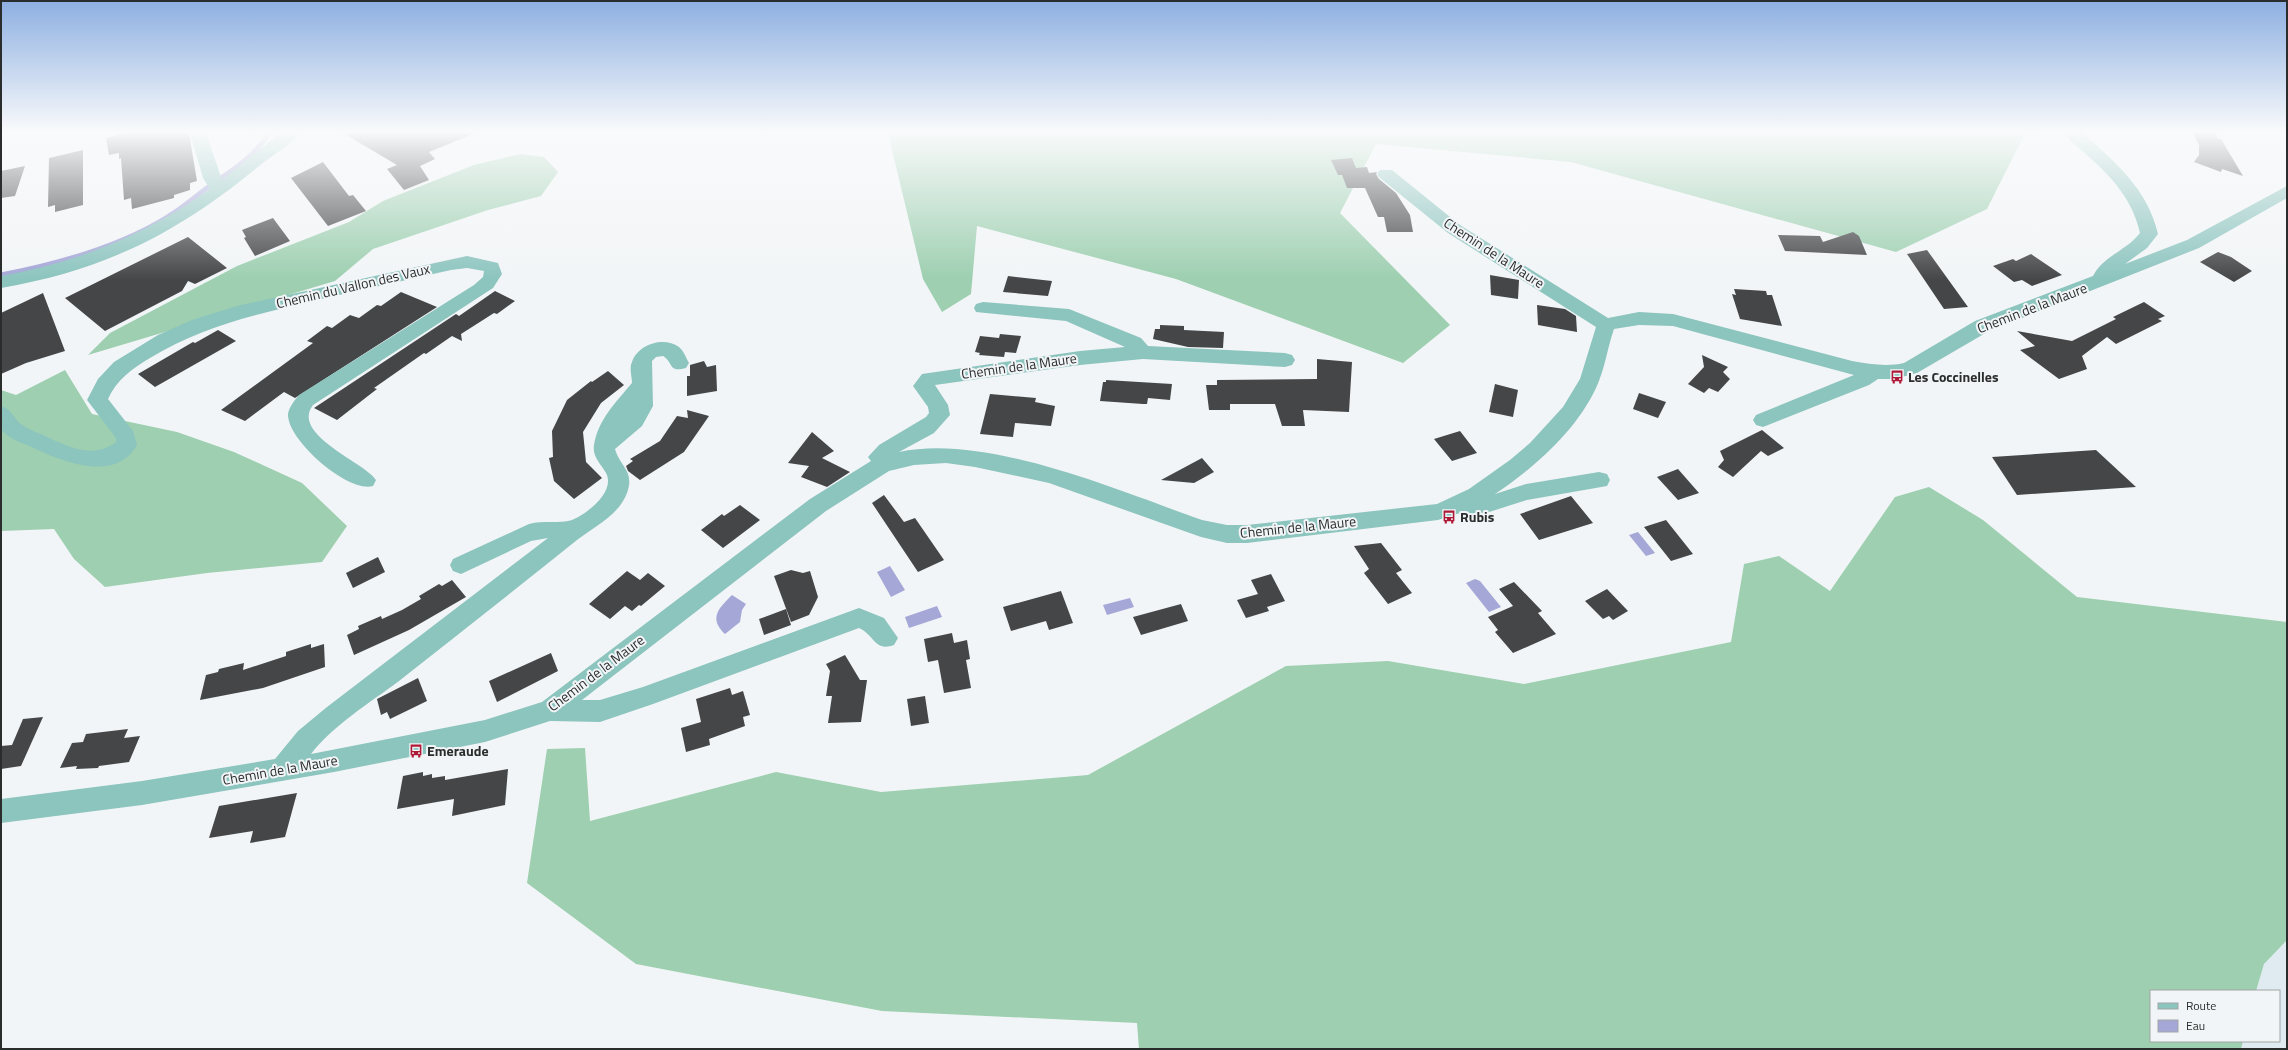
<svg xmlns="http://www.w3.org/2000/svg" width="2288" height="1050" viewBox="0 0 2288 1050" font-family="'Titillium Web',sans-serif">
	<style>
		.built { fill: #dfebf0 }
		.forest { fill: #9dcfb0 }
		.water { fill: #a5a7d7 }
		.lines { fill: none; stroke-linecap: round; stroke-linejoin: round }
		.stream { stroke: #a5a7d7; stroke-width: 5 }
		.building { fill: #444648 }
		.minor { fill: #8cc4be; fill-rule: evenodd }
		.labels { text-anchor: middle; stroke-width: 4; stroke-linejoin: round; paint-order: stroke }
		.street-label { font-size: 14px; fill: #2b2d2d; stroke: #f2f5f7 }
		.poi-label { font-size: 14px; font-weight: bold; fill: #2b2d2d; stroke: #f2f5f7; text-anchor: start }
	</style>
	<rect width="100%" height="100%" fill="#f2f5f7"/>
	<path class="built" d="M2287 940V1049H2241L2243 1041H2279V991H2256L2264 964Z"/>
	<path class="forest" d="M888 133H2025L1987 209 1896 252 1571 162 1376 144 1340 213 1450 325 1403 363 1176 279 977 226 971 294 942 312 923 279Z
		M520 154 544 157 558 172 541 196 488 210 373 249 335 281 88 355 110 333 237 266 349 222 383 201 474 165Z
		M65 370 92 414 177 432 234 452 302 483 347 526 322 562 207 573 105 587 74 559 54 529 1 531V390L16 395Z
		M1929 487 1983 520 2077 597 2287 622V940L2264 964 2256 991H2151V1041H2243L2241 1049H1139L1137 1023 882 1011 636 964 527 883 547 749 585 748 590 821 776 772 881 792 1088 775 1286 666 1388 661 1524 684 1731 642 1744 564 1779 556 1830 591 1895 497Z"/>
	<path class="water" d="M1638 532 1655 553 1646 556 1629 535Z
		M890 566 905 590 891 597 877 572Z
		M1475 579 1480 581 1501 607 1489 612 1466 583Z
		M732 595 746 604 742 610 740 622 725 634C708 618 719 608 732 595Z
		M1130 598 1134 607 1107 615 1103 605Z
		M937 606 942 617 909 628 905 617Z"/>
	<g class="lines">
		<path class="stream" d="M1 275C58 264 120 247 169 216 184 207 197 195 211 185 233 170 255 156 269 133"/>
	</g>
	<path class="building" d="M125 133H189L197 181 190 183V190L174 195V198L132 209 131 198 124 200 121 158 119 159V153L109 155 106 138Z
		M343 133H473V134L429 152 435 159 420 166 429 180 404 190 387 169 397 165Z
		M2193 133H2215L2218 139H2221L2243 176 2222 169 2221 172 2194 162 2199 155V145Z
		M83 150V205L55 212V205L48 207 49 158Z
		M1352 158 1356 168 1367 167 1369 173 1377 172 1376 174 1379 179 1396 193 1410 215 1413 232H1387L1384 217H1378L1365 188H1347L1342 175H1338L1331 160Z
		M323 162 349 196 353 195 366 211 328 226 291 178Z
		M25 166 15 196 1 198V171Z
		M273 218 290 241 255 256 244 238 246 237 242 230Z
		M1853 232 1859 236 1867 255 1785 251 1778 235 1820 236 1823 242Z
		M188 237 227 268 195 284 188 281 182 291 105 331 65 298Z
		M1927 250 1968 307 1944 309 1907 254Z
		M2218 252 2231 257 2252 271 2234 282 2200 262Z
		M2031 254 2062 275 2032 286 2022 280 2014 282 1993 266 2013 259 2016 261Z
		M1490 275 1519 280 1518 299 1491 295Z
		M1008 276 1052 281 1048 296 1003 292Z
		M1734 289 1766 291 1767 295H1772L1782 326 1740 319 1732 294 1736 295Z
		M495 291 515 301 497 314 494 313 461 334 462 341 452 336 426 354 424 353 374 388 377 389 337 420 314 408 456 314 459 316Z
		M401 292 437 307 295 398 284 392 245 421 221 410 313 343 307 341 327 326 332 328 350 315 359 318 377 305 381 306Z
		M43 293 65 351 26 363 1 374V313Z
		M2144 302 2165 316 2158 319 2162 321 2116 344 2107 337 2082 356 2087 369 2059 379 2020 350 2035 346 2017 331 2072 341 2116 319 2113 317Z
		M1537 305 1565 309 1576 316 1577 332 1538 325Z
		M1160 325 1184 326V330L1224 332 1223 348 1188 347 1153 339 1155 329H1160Z
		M218 330 236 341 155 387 138 374 193 342 195 343Z
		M1000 334 1021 336 1016 353 1005 352 1004 357 979 355 980 353 975 352 980 336 999 338Z
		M1702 355 1728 367 1723 372 1730 379 1718 392 1709 388 1704 393 1688 384 1704 367Z
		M1317 359 1352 362 1349 412 1303 410 1305 426H1282L1275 404H1230V410H1209L1206 385H1217V380L1317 379Z
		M704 361 707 367 716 365 717 391 687 396V376H690V365Z
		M608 371 624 385 601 403 583 432 586 462 602 478 574 499 554 481 549 458 553 457 552 431 567 400 591 381 592 382Z
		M1106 380 1172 384 1170 400 1148 398 1147 404H1143L1100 401 1103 382H1106Z
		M1495 384 1518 390 1513 417 1489 412Z
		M1639 393 1666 402 1658 418 1633 409Z
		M990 394 1036 398 1035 402 1055 406 1051 426 1015 423 1013 437 980 434Z
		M687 410 709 416 684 452 640 480 628 471 626 466 633 461 630 459 660 441 677 416 688 418Z
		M1762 430 1784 448 1768 456 1761 451 1733 477 1718 467 1724 460 1720 451Z
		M1460 431 1477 453 1452 461 1434 439Z
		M812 432 834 451 822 458 850 472 827 487 801 477 809 466 788 463Z
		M2096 450 2136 487 2017 495 1992 457Z
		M1202 458 1214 472 1194 483 1161 480Z
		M1678 469 1699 493 1678 500 1657 477Z
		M884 495 904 522 915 518 944 560 918 572 872 503Z
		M1571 496 1593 523 1539 540 1520 514Z
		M740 505 760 520 723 548 701 530 722 514 724 516Z
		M1666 520 1693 554 1671 561 1644 527Z
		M1381 543 1402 570 1396 573 1412 593 1388 604 1364 573 1369 569 1354 546Z
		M378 557 385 572 353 588 346 573Z
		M791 570 803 573 810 571 818 597 809 615 791 622 774 576Z
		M627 571 640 580 648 573 665 586 641 606 639 605 632 611 625 606 610 619 589 604Z
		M1271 574 1285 601 1267 607 1269 611 1246 618 1237 600 1258 594 1251 580Z
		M452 580 466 597 409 630 354 655 347 635 359 629 358 626 381 616 382 619 402 610 421 599 419 596 439 584 442 586Z
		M1514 582 1542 611 1538 613 1556 634 1513 653 1495 632 1498 630 1488 617 1513 606 1499 589Z
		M1607 589 1628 611 1613 620 1609 616 1603 619 1585 601Z
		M1061 591 1073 623 1049 630 1046 621 1011 631 1003 607Z
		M1181 604 1188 621 1141 635 1133 617Z
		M786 609 791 625 764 635 759 619Z
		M952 633 954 643 967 640 970 659 966 660 971 688 944 693 938 660 928 662 924 639Z
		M311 644V648L324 644 325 667 263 688 200 700 206 675 218 672 219 669 244 663 243 670 286 656V652Z
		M551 653 558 671 497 702 489 681Z
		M845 655 860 680H867L861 722 828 723 832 696H826L830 671 826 664Z
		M418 678 427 701 390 719 387 712 381 715 377 699Z
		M730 688 732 695 743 691 750 715 743 717 745 726 709 739 710 745 686 752 681 728 701 722 696 699Z
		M925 696 929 723 911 726 907 699Z
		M43 717 21 766 1 769V746L12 745 23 719Z
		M128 729 124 738 140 736 129 762 99 766 98 768 76 769 77 766 60 768 72 743 83 742 86 734Z
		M508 769 505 805 452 816 454 799 397 809 403 776 423 772V776L432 774V778L445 776V780Z
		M297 793 285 837 250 843 253 831 209 838 219 806Z"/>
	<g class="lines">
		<path class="minor" d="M190 133H206L222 180 280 133H299C290 146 271 156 259 166 178 233 105 270 1 288V276C76 263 148 234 210 189L203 178Z
			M2064 133H2082C2115 161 2148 190 2158 234L2147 248 2125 264 2187 240 2287 186V198L2199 248 1989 331 1917 373 1894 379H1878L1869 385 1763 427 1756 425 1753 420 1756 415 1854 375 1673 326 1639 325 1614 329C1607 349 1605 369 1596 388 1576 431 1534 468 1495 494L1526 484 1599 472 1607 474 1610 480 1607 486 1527 500 1486 513 1470 514 1463 512 1438 520 1247 543H1227L1201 537 1049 483 975 467 946 463 914 465 889 471 826 511 582 700H600L643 687 859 608 884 618 898 638 894 645C874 652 875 635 859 628L653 704 600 722 550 721 485 742 334 772 142 805 1 823V799L142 781 275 759 298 731 327 707 548 538 531 541 461 574 453 571 450 565 453 559 529 524C543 520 559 524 572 520 587 514 616 491 606 473 601 464 592 457 594 445 598 420 616 402 632 383 632 377 629 368 632 362 638 344 664 336 679 347 684 351 686 358 689 363L686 368C668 373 674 363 663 356L656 357 652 361 653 406 642 426 615 449C620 467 635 471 627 493 618 517 591 528 572 544 515 590 457 635 399 681 371 702 332 726 311 754L485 720 542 702 810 499 871 461 868 457 879 445 926 417 929 413 928 407 913 386 922 374 1080 351 1125 347 1066 321 976 312 974 308 976 304 983 302 1069 309 1141 338 1148 346 1285 353 1292 355 1295 360 1292 365 1285 367 1143 359 1080 365 935 385 948 405 950 415 934 433 899 452C986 433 1119 491 1202 520L1227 525H1247L1437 504 1469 489 1510 460 1530 443 1563 407 1580 379 1596 327 1448 233 1380 178 1377 174 1380 170H1392L1460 225 1608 318 1639 312 1673 314 1852 361C1870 364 1886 367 1904 363L1975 321 2093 276C2103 256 2126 251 2140 233 2133 201 2113 178 2089 157 2081 149 2070 142 2064 133Z
			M467 256 498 263 502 274 493 288 313 405C290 435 366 463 376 480L373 486C348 493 287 440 288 414 289 407 295 400 299 395L474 285 483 277 484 271 467 268 451 270C411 279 370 288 330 297 267 312 206 324 150 358 132 369 117 379 108 399L133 431 137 445C115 484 60 461 30 446 19 442 8 438 1 429V406C12 409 13 418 21 424 27 429 36 432 43 435 66 446 93 460 116 442V438L87 400 98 379 114 362 158 335 192 320 237 306Z"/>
	</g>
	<linearGradient id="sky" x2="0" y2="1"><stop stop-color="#8dafe1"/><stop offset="0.47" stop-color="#f9fafb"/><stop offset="1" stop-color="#f9fafb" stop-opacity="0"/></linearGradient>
	<rect width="2288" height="280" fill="url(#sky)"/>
	<defs>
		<g id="bus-bare" transform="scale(1.08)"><path d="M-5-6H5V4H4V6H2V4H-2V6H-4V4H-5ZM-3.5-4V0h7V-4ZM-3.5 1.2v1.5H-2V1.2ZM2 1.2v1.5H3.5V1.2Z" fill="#ae1938" stroke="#f2f5f7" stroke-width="2.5" paint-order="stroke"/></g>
	</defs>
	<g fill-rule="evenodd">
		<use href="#bus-bare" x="1897" y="377"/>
		<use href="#bus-bare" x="1449" y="517"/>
		<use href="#bus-bare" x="416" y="751"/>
	</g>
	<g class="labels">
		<g class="street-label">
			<text transform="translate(1494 253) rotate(33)" y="5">Chemin de la Maure</text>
			<text transform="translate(353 286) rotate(-13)" y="5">Chemin du Vallon des Vaux</text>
			<text transform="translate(2032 308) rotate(-21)" y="5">Chemin de la Maure</text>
			<text transform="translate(1019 366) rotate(-8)" y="5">Chemin de la Maure</text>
			<text transform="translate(1298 527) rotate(-6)" y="5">Chemin de la Maure</text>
			<text transform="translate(596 673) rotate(-37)" y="5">Chemin de la Maure</text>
			<text transform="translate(280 770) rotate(-10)" y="5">Chemin de la Maure</text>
		</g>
		<g class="poi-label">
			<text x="1908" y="382">Les Coccinelles</text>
			<text x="1460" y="522">Rubis</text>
			<text x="427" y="756">Emeraude</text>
		</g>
	</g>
	<rect width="2288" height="1050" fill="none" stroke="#2b2d2d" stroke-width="4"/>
	<rect x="2150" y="990" width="130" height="52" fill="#f2f5f7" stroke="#a2a5a6"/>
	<rect x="2158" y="1003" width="20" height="6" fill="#8cc4be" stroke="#a2a5a6"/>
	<text x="2186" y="1010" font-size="12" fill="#2b2d2d">Route</text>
	<rect x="2158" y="1020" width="20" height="12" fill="#a5a7d7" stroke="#a2a5a6"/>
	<text x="2186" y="1030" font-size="12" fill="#2b2d2d">Eau</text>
</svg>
